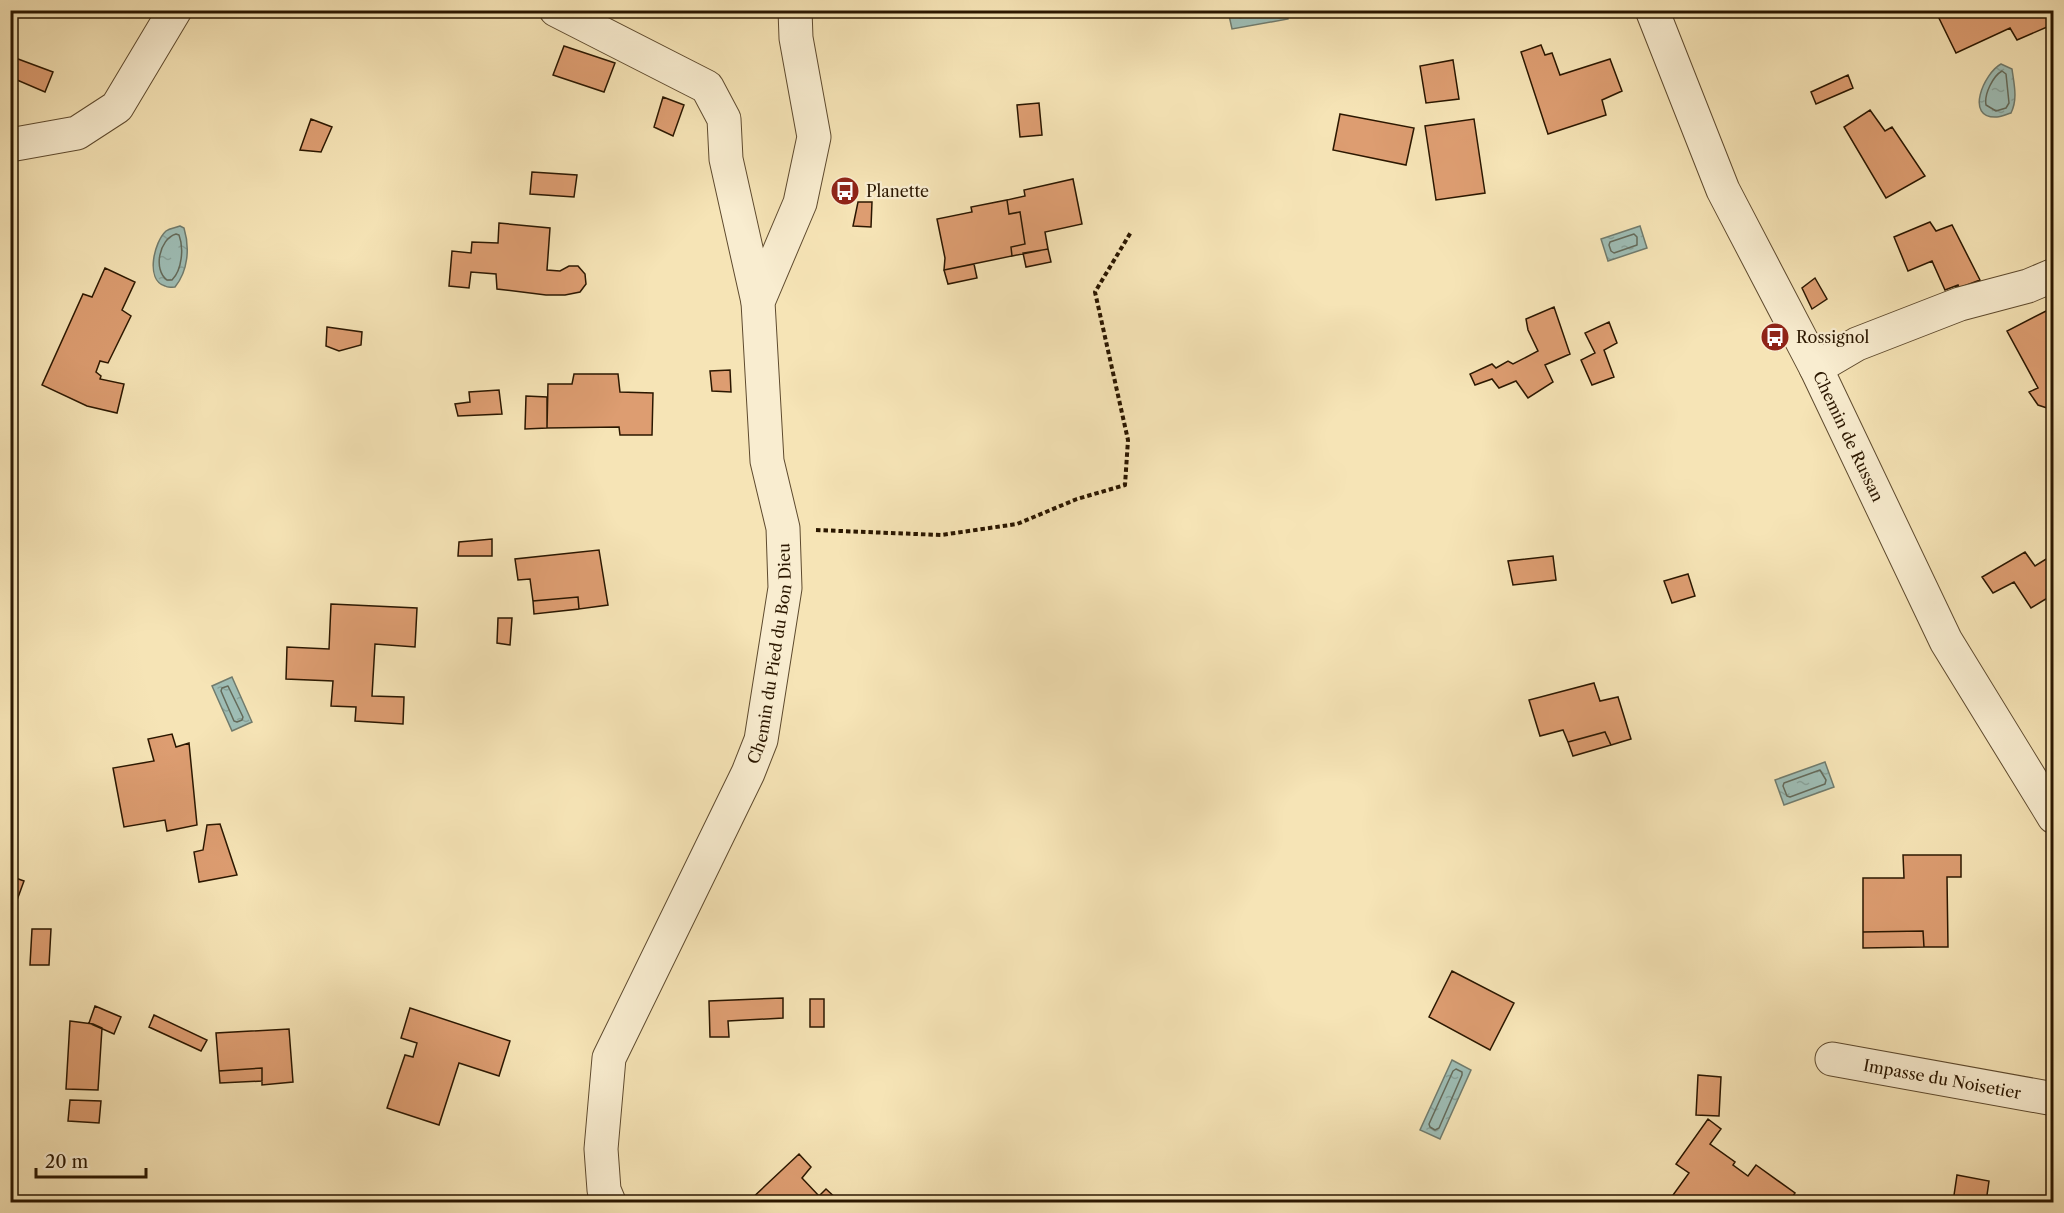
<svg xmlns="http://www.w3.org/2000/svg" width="2064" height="1213" viewBox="0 0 2064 1213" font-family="'Libre Caslon Text',serif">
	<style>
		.water { fill: url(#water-ripples); stroke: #707b6d; stroke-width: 1.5 }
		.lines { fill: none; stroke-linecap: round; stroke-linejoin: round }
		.shore { stroke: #646a5a; stroke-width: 1.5 }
		.building { fill: #dd9d71; stroke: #2b1700; stroke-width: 1.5 }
		.minor-casing { stroke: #5e4a2e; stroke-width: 35 }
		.path { stroke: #2b1700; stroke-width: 4; stroke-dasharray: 4.5 3; stroke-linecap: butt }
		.minor { stroke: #f9edd0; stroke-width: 33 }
		.labels { text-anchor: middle; stroke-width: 4.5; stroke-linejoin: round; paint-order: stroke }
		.poi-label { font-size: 16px; fill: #2b1700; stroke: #f9edd0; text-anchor: start }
		.street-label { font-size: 16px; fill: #2b1700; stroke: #f9edd0 }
	</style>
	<defs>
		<pattern id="water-ripples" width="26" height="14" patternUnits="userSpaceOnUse" patternTransform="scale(1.5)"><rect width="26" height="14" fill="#9ebdb5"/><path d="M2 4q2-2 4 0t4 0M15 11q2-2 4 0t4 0" fill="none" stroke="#88a29a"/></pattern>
	</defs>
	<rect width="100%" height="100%" fill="#f6e4b6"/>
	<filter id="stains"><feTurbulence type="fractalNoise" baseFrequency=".00333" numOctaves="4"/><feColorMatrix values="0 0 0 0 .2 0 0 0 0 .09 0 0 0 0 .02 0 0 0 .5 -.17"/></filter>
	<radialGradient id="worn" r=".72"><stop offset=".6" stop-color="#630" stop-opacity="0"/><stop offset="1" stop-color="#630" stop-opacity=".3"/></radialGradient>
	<path class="water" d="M1228 11H1279L1280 14 1287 11 1288 19 1232 29Z
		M2001 64 2012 69C2014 84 2018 99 2011 113 2007 114 2002 117 1997 117 1964 119 1984 73 2001 64Z
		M180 226 184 228C190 248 188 271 175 287 171 287 168 288 165 286 145 280 154 242 166 231 170 228 175 228 180 226Z
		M1640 226 1647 248 1608 261 1601 239Z
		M232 677 252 722 232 731 212 686Z
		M1825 762 1834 787 1784 805 1775 780Z
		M1452 1060 1471 1070 1440 1139 1420 1130Z"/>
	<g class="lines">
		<path class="shore" d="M2002 71 2006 74 2009 103 2006 108 1996 111 1986 105C1984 94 1993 76 2002 71Z
			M176 234 179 235C184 248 182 270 172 280H167C153 270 159 239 176 234Z
			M1634 234 1637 237V245L1614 253 1611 251 1609 245 1610 242Z
			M228 686 243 717 242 720 237 722 234 721 221 691 222 688Z
			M1820 770 1826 780 1825 784 1790 797 1787 796 1783 786 1784 783Z
			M1456 1069 1462 1072V1075L1439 1128 1435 1130 1430 1127 1429 1124 1453 1071Z"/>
	</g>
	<path class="building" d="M1935 10H2054V24L2017 40 2010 28 1956 53Z
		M1541 45 1545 55 1552 53 1560 75 1610 59 1622 91 1602 100 1606 115 1548 134 1521 52Z
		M564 46 615 63 604 92 553 75Z
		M10 56 53 72 45 92 10 77Z
		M1453 60 1459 99 1426 103 1420 66Z
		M1848 75 1853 88 1816 104 1811 92Z
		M663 97 684 105 673 136 654 127Z
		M1039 103 1042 135 1020 137 1017 105Z
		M1870 110 1885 131 1892 127 1925 176 1886 198 1844 127Z
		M1340 114 1414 128 1406 165 1333 150Z
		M311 119 332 127 321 152 300 150Z
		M1474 119 1485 193 1436 200 1425 126Z
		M532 172 577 175 574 197 530 194Z
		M1073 179 1082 224 1045 232 1048 249 1012 256 1011 247 1025 244 1020 212 1009 214 1007 200 1025 196 1024 190Z
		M1007 200 1009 214 1020 212 1025 244 1011 247 1012 256 944 270 945 258 937 219 972 212 971 207Z
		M858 202H872L871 227 853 226Z
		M1930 222 1936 231 1952 225 1980 280 1959 288 1958 285 1945 290 1932 261 1908 271 1894 237Z
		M499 223 550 228 547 270 560 271 569 266H578L585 274 586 284 580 292 565 295H546L497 289 496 274 471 272 469 288 449 286 452 251 471 253 472 242 498 243Z
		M1048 249 1051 262 1026 267 1023 253Z
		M974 264 977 278 948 284 944 270Z
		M105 268 135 282 122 310 131 316 108 363 100 361 96 372 101 376 100 379 124 384 117 413 87 406 42 385 83 294 92 297Z
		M1815 278 1827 299 1812 309 1802 288Z
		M1554 307 1570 354 1545 365 1553 382 1528 398 1516 381 1499 388 1492 379 1475 385 1470 374 1492 364 1496 368 1508 361 1513 364 1538 351 1528 330 1526 319Z
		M2048 310 2054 320 2053 410 2038 405 2029 392 2038 388 2007 331Z
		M1609 322 1617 343 1604 350 1614 377 1592 385 1581 360 1595 353 1585 333Z
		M327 327 362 332 361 345 339 351 326 346Z
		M730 370 731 392 712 391 710 371Z
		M574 374H618L620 392 653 393 652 435H620L619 427 547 428 548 384H572Z
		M499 390 502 414 458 416 455 404 470 402 469 392Z
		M526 396 547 397V428L525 429Z
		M492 539V556H458L459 542Z
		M599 550 608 605 579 609 578 597 533 601 530 579 518 580 515 559Z
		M2025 552 2035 566 2054 554V594L2031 608 2014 582 1993 593 1982 577Z
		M1553 556 1556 580 1513 585 1508 561Z
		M1688 574 1695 596 1672 603 1664 581Z
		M578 597 579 609 534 614 533 601Z
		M331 604 417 608 415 647 375 644 372 696 404 697 403 724 355 721 356 707 331 706 333 681 286 679 287 647 329 649Z
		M498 618H512L510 645 497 643Z
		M1594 683 1600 701 1618 697 1631 739 1611 745 1605 732 1568 742 1563 730 1540 736 1529 700Z
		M1605 732 1611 745 1573 756 1568 742Z
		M172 734 176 747 189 743 197 825 167 831 165 820 124 827 113 768 154 761 148 739Z
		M220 824 237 875 199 882 194 852 203 850 207 825Z
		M1903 855H1961V877H1947L1948 947H1924L1923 931 1863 932V878H1904Z
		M10 876 24 881 13 911 10 909Z
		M32 929H51L49 965H30Z
		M1923 931 1924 947 1863 948V932Z
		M1452 971 1514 1003 1490 1050 1429 1017Z
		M783 998V1018L728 1021 729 1037H710L709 1001Z
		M810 999H824V1027H810Z
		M95 1006 121 1017 114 1034 89 1023Z
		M410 1008 510 1041 499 1076 459 1063 439 1125 387 1108 405 1055 413 1057 417 1043 401 1038Z
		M154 1015 207 1040 201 1051 149 1027Z
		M70 1021 93 1024 102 1028 98 1090 66 1089Z
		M289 1029 293 1082 262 1085V1068L219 1071 216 1033Z
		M262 1068V1081L220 1083 219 1071Z
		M1698 1075 1721 1077 1719 1116 1696 1115Z
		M70 1100 101 1101 99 1123 68 1121Z
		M1708 1119 1721 1129 1710 1144 1735 1162 1733 1165 1748 1176 1756 1165 1795 1193 1789 1202H1668L1689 1173 1676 1164Z
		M799 1154 811 1167 802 1178 819 1196 826 1189 840 1202H748Z
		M1957 1175 1989 1181 1986 1202H1953Z"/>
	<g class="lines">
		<g class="minor-casing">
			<g id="minor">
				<path d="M556 10 707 87 724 119 726 159 758 302"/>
				<path id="s1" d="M1652 10 1723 190 1816 368 1946 641 2054 817"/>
				<path d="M10 145 77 133 117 107 175 10"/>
				<path d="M1816 368 1857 344 1960 304 2028 286 2054 275"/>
				<path id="s2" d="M1832 1059 2054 1099"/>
				<path id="s3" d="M609 1202 604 1190 601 1149 609 1058 748 773 761 740 785 588 783 528 767 461 758 302 800 203 814 137 796 38 795 10"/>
			</g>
		</g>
		<path class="path" d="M816 530 941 535 1017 524 1077 499 1125 485 1128 440 1095 292 1131 232"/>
		<use href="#minor" class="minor"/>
	</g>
	<defs>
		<g id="bus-disc" transform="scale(1.5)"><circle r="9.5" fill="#8f2418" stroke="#f9edd0"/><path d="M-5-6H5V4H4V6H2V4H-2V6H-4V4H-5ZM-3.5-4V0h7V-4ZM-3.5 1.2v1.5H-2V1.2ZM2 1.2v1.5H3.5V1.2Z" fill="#fff"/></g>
	</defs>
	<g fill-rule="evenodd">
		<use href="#bus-disc" x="845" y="191"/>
		<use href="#bus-disc" x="1775" y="337"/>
	</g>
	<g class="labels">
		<g class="poi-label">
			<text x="866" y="197">Planette</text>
			<text x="1796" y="343">Rossignol</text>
		</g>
		<g class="street-label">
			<text dy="6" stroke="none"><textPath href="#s1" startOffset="470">Chemin de Russan</textPath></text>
			<text dy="6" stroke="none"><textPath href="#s3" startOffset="585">Chemin du Pied du Bon Dieu</textPath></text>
			<text dy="6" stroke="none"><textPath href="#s2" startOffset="112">Impasse du Noisetier</textPath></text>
		</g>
	</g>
	<rect width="2064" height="1213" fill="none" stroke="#f6e4b6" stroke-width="36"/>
	<rect x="12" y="12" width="2040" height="1189" fill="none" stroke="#2b1700" stroke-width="3"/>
	<rect x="18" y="18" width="2028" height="1177" fill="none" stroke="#2b1700" stroke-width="1.5"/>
	<path d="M36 1168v9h110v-9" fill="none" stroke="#2b1700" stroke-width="3"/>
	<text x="45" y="1168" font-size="18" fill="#2b1700" stroke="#f9edd0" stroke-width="4.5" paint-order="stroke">20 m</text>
	<rect width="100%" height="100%" filter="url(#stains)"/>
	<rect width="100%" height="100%" fill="url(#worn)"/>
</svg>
